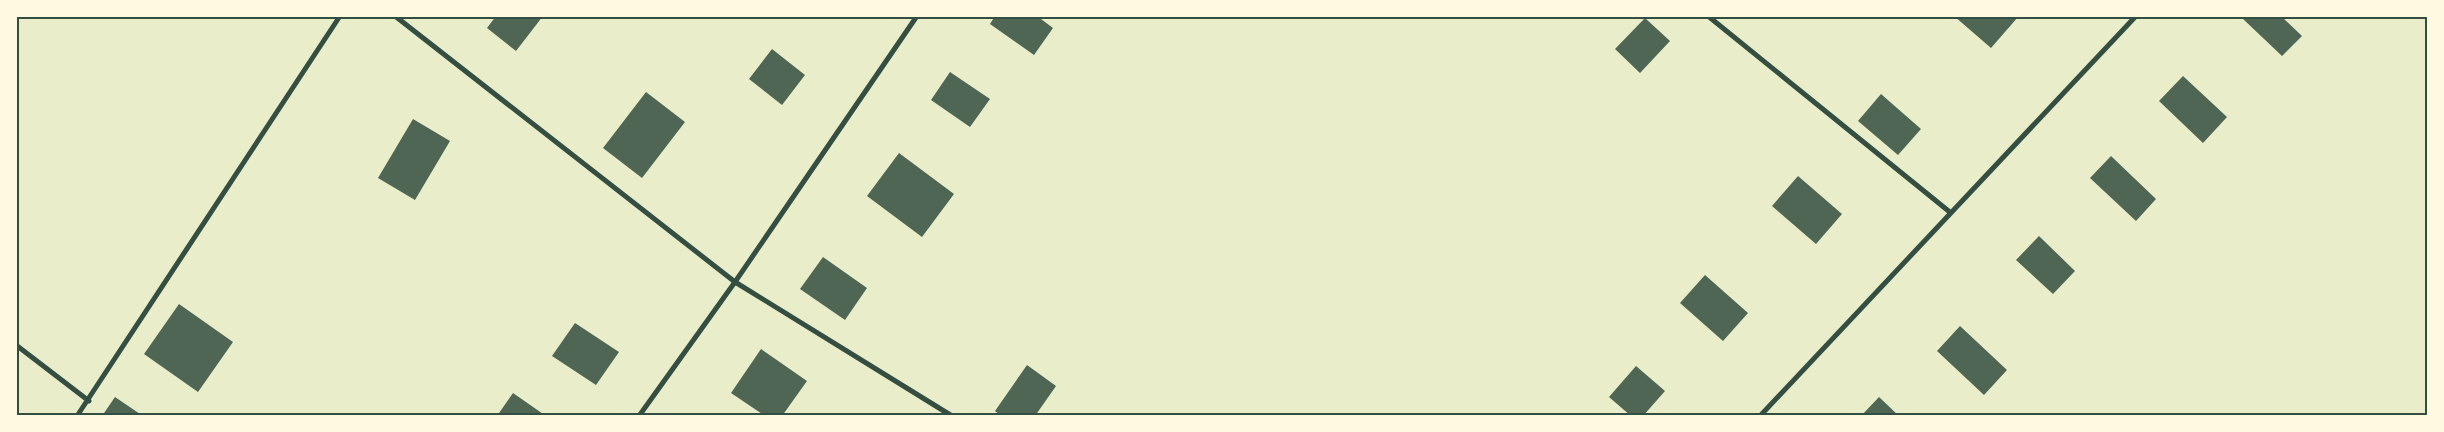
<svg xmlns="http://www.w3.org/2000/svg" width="2444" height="432" viewBox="0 0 2444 432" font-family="Barlow,sans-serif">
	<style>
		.building { fill: #4f6655 }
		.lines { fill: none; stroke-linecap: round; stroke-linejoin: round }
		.minor { stroke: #344e41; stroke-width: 5 }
		.neatline { fill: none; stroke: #344e41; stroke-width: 2 }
	</style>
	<rect width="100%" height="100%" fill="#e9edc9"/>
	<path class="building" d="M496 16H543L516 51 487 28Z
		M995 16H1037L1053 28 1034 55 990 24Z
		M1954 16H2016L2018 17 1991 48Z
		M2243 16H2281L2302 36 2282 56 2242 18Z
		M1645 18 1670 41 1640 73 1615 49Z
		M772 49 805 75 782 105 749 79Z
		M950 72 990 99 970 127 931 100Z
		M2183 76 2227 117 2203 143 2159 101Z
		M646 92 685 122 642 178 603 148Z
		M1881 94 1921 129 1898 155 1858 121Z
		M413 119 450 141 415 200 378 178Z
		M899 153 954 194 922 237 867 196Z
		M2111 156 2156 199 2136 221 2090 178Z
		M1798 176 1842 214 1816 244 1772 206Z
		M2039 236 2075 271 2053 294 2016 260Z
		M823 257 867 288 845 320 800 289Z
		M1705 275 1748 313 1723 341 1680 303Z
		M179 304 233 342 198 392 144 354Z
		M575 323 619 352 596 385 552 356Z
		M1960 326 2007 370 1984 395 1937 351Z
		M761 349 807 381 782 416H765L731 393Z
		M1027 365 1056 386 1035 416H1001L995 411Z
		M1636 366 1665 391 1643 416H1631L1609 397Z
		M513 393 546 416H497Z
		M115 397 143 416H102Z
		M1879 397 1899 416H1861Z"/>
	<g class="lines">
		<path class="minor" d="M395 16 735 282 952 416
			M1708 16 1951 213
			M16 345 89 401
			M77 416 340 16
			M639 416 735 282 917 16
			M1760 416 2136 16"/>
	</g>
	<rect width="2444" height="432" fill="none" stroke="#fefae0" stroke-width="35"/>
	<rect x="18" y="18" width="2408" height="396" class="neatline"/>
</svg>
